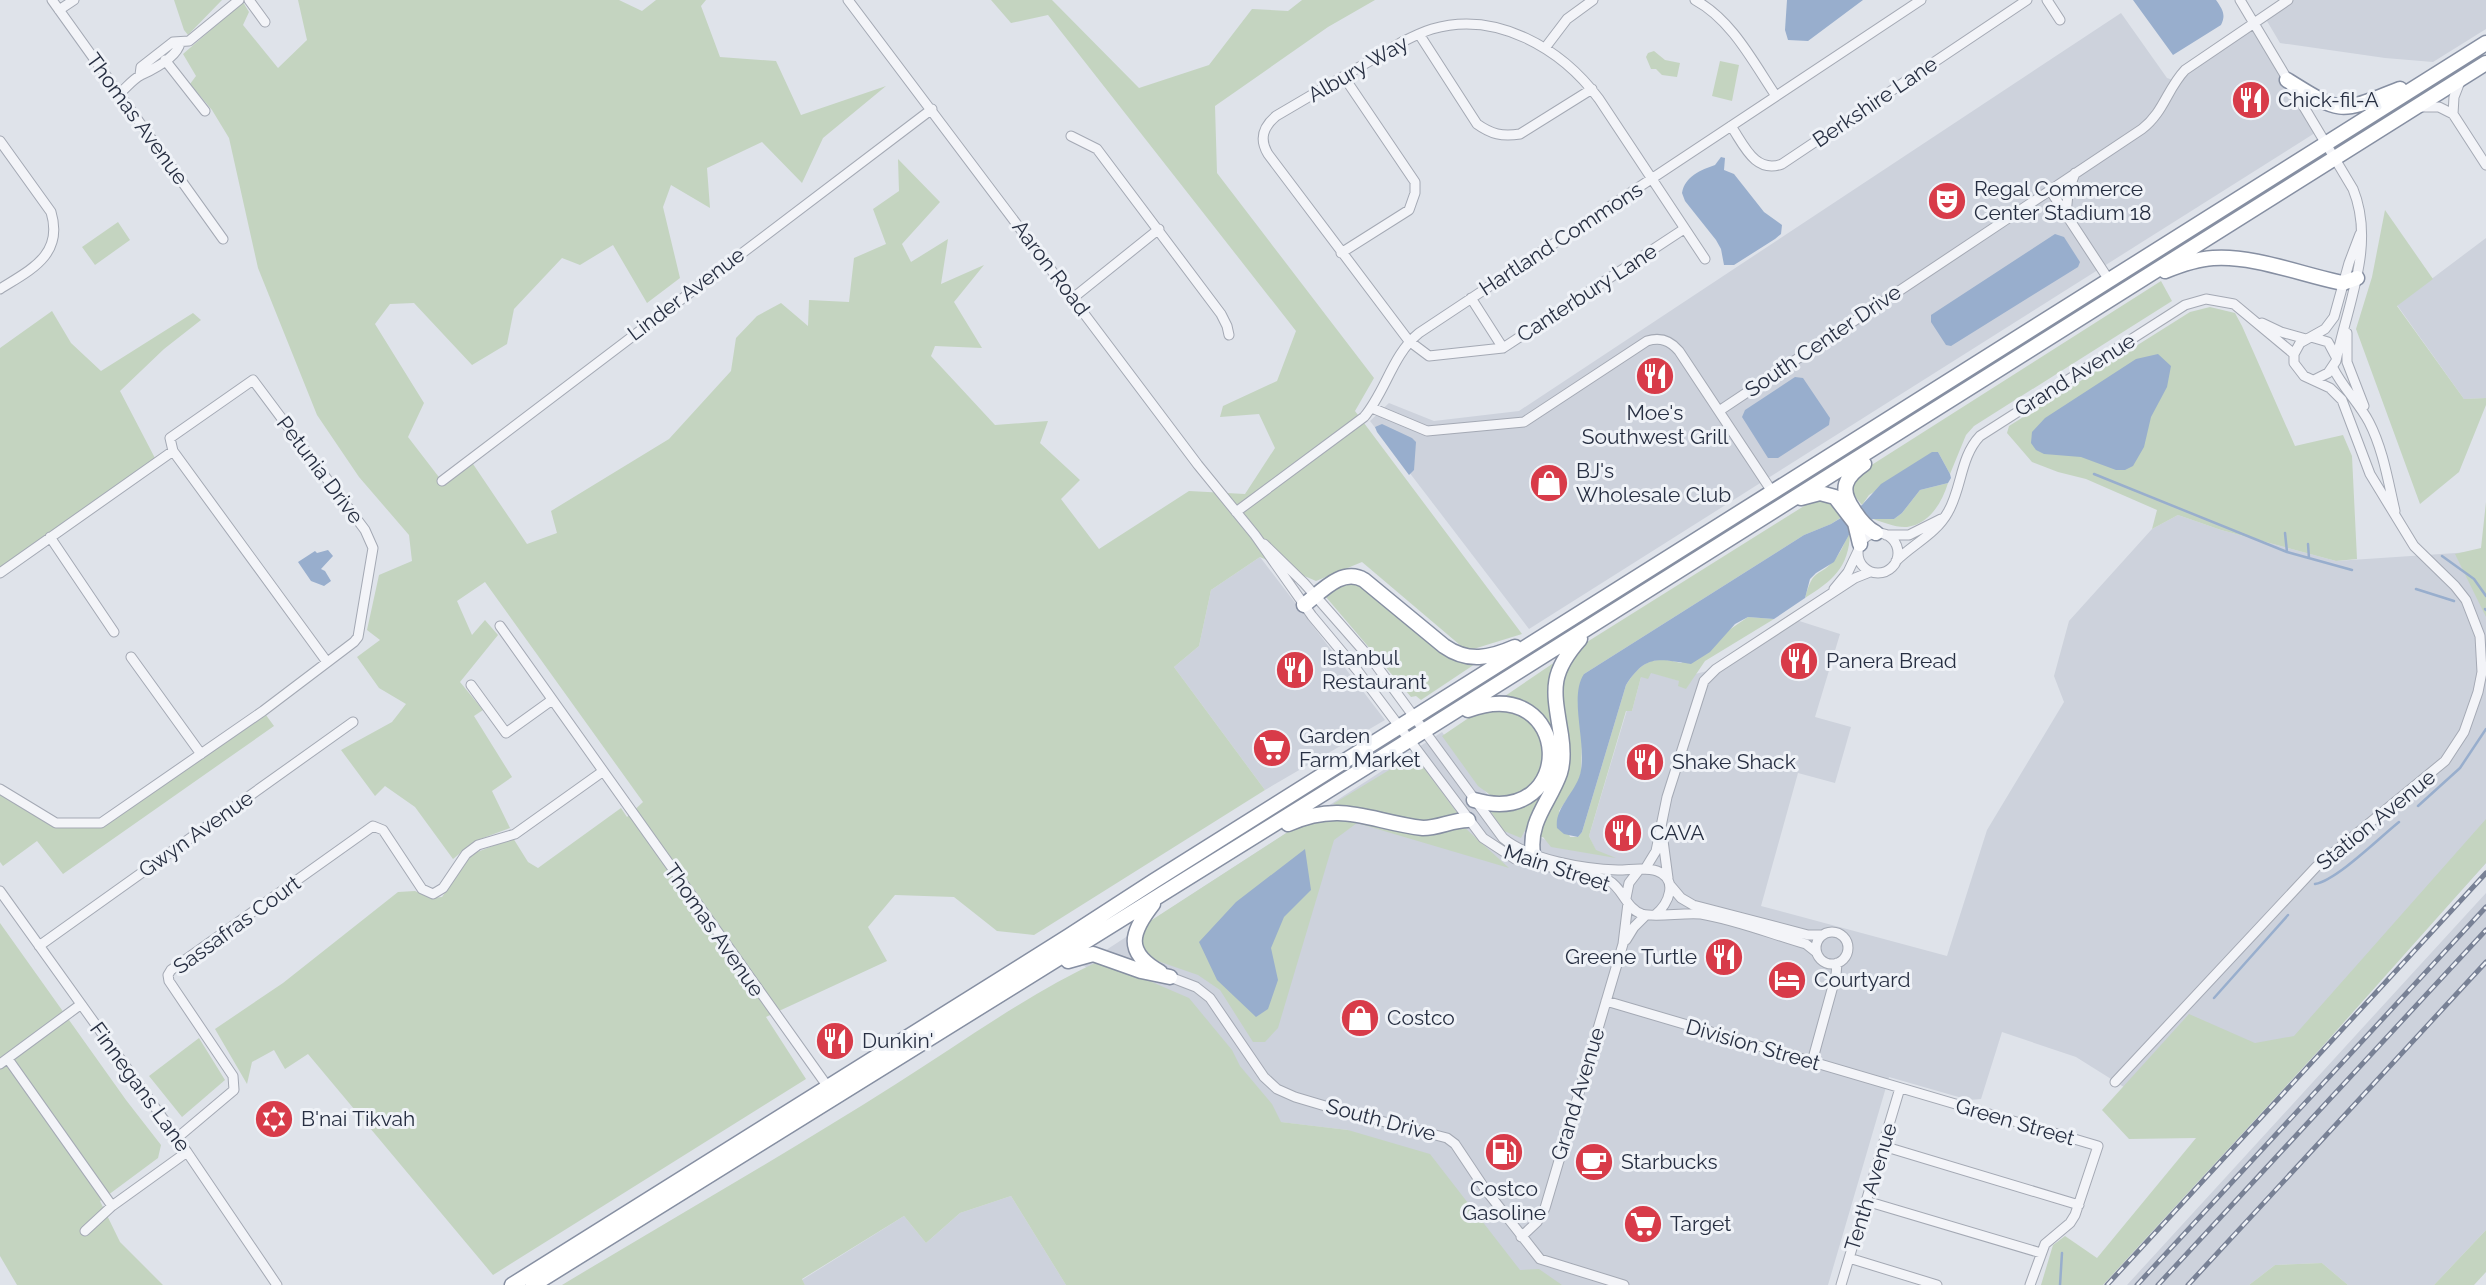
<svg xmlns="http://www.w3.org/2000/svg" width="2486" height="1285" viewBox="0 0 2486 1285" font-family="Raleway,sans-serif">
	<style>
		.built { fill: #cdd2dc }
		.green { fill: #c4d4c0 }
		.water { fill: #98aecd }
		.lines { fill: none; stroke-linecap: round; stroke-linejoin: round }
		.stream { stroke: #98aecd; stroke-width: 2.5 }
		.minor-casing { stroke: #a4a9b4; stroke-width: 11 }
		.highway-casing { stroke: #868fa2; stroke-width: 17 }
		.minor { stroke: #f3f4f8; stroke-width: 9 }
		.highway { stroke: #fff; stroke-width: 14 }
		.rail-casing { stroke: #788195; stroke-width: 5 }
		.rail { stroke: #eff2f7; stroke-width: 2.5; stroke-dasharray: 8; stroke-linecap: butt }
		.labels { text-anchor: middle; stroke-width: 6; stroke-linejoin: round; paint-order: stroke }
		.street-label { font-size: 21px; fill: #272f42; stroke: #eff2f7 }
		.poi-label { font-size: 21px; fill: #272f42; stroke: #eff2f7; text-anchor: start }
	</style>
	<rect width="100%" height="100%" fill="#dfe3ea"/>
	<path class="built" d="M2288 0H2486V29L2433 62 2385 58 2280 43 2264 16Z
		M2121 13 2167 78 2176 81 2253 24 2318 131 1529 629 1370 421 1389 403 1434 421 1519 411Z
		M2486 238V398L2464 399 2397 305Z
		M2178 515 2221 530 2336 561 2486 551V863L2226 1151 2076 1057 2002 1032 1981 1099 1969 1100 1889 1077 1828 1285H1532L1348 1130 1280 1122 1083 965 1442 732 1509 824 1546 840 1595 849 1589 836 1627 710 1632 711 1641 677 1650 672 1680 681 1686 688 1695 674 1716 669 1793 619 1840 634 1815 717 1851 727 1835 783 1798 773 1761 906 1947 956 1987 830 2064 702 2054 676 2069 621 2152 529Z
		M1260 557 1385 720 1265 790 1174 667 1199 646 1211 590Z
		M2486 893V1230L2434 1285H2348L2322 1263 2275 1265 2249 1285H2127Z
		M1011 1196 1066 1285H805L802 1280 904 1216 926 1243 960 1213Z"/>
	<path class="green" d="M174 0H222L188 35 184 30Z
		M298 0H619L642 11 656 0H706L701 6 720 57 776 61 801 115 886 86 823 138 802 183 762 142 707 168 710 208 671 185 663 207 680 278 647 303 613 245 580 265 562 258 514 309 507 344 472 365 414 303 390 304 375 324 424 403 408 437 445 485 471 461 527 544 557 533 551 511 669 439 731 371 736 338 757 316 781 303 808 326 809 300 849 302 854 258 886 244 873 209 899 191 898 159 940 202 902 244 911 262 948 239 941 284 984 265 954 302 982 348 935 346 931 356 995 425 1048 421 1040 443 1080 480 1061 499 1099 549 1189 491 1245 494 1275 448 1259 414 1220 417 1223 406 1277 381 1296 331 1048 15 1011 23 991 0H1052L1139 88 1209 65 1252 9 1288 11 1302 0H1375L1328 27 1215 106 1217 173 1374 378 1355 411 1522 634 1467 651 1362 562 1316 581 1260 557 1211 590 1199 646 1174 667 1265 790 1034 935 997 931 954 897 895 895 868 927 887 961 766 1017 806 1079 493 1275 308 1054 285 1069 274 1050 252 1062 247 1084 215 1029 283 983 398 892 415 891 432 898 442 897 472 854 513 838 528 862 538 868 621 808 627 817 643 802 485 582 457 601 472 635 485 620 498 635 460 682 483 710 474 716 512 777 492 791 510 828 475 841 453 859 415 807 385 786 375 796 341 750 392 722 406 704 379 688 357 657 380 640 367 630 379 575 412 561 409 535 359 477 317 415 258 268 229 138 212 110 190 84 196 76 183 54 243 2 249 12 243 25 278 68 307 40Z
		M1654 51 1665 60 1680 63 1677 77 1662 75 1656 69H1651L1646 57 1648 53Z
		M1720 61 1739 65 1732 101 1712 96Z
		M2385 210 2433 279 2397 306 2464 399 2486 398V405L2459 472 2420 504 2356 329 2372 277Z
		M118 222 130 240 95 265 82 247Z
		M2161 281 2172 301 1974 426 1966 435 1950 474 1938 452 1869 495 1862 505 1849 489 1859 473Z
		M2210 307 2235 313 2242 326 2295 446 2343 435 2352 456 2357 559 2336 561 2221 530 2178 515 2152 529 2157 510 2086 479 2058 472 2032 462 2007 433 2009 426 2190 312Z
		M52 311 71 343 101 371 193 313 201 320 164 349 120 391 157 462 0 573V348Z
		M1948 483C1942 502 1930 524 1907 527 1896 528 1883 522 1873 519H1894L1902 513 1920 490Z
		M1824 499 1837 503 1845 515 1831 524 1804 535 1584 674 1581 773 1578 783 1559 811 1570 837H1578L1582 832 1626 685C1641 661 1653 655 1681 663L1748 617 1774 619 1705 661 1686 689 1678 686 1679 681 1651 673 1648 679 1641 677 1632 711H1626L1589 836 1596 850 1616 858 1551 847 1543 837 1539 838 1540 824 1555 794 1564 668 1579 647 1812 501Z
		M2486 502V617L2455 554 2481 548Z
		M1850 533C1849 568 1832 581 1805 598 1814 565 1819 579 1835 559 1842 551 1844 542 1850 533Z
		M1346 582H1360L1447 654 1475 664 1421 700 1416 696 1411 697 1326 597Z
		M1555 662 1550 686 1557 742 1531 706 1505 696Z
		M1489 709 1512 711 1531 720 1546 745 1544 765 1534 784 1518 797 1497 800 1478 786 1442 736 1470 717Z
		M263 711 274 726 63 874 37 841 3 866 0 862V789L56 823H101Z
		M1416 757 1458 814 1425 823 1333 804 1409 758Z
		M1546 790 1521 838 1504 831 1489 809 1509 811Z
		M1351 818C1385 825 1430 844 1463 826L1509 868 1357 823 1334 840 1278 1028 1265 1042H1253L1220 990 1198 975 1146 957 1140 944 1141 927 1300 824 1321 819Z
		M2486 819V863L2321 1048 2103 1285H2041L2053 1245 2065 1236 2097 1258 2196 1138 2129 1139 2102 1110 2189 1014 2255 1043 2294 1036Z
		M0 923 126 1100 161 1145 158 1158 100 1201 120 1242 163 1285H17L0 1256Z
		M1101 960 1189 998 1232 1050 1240 1066 1272 1104 1281 1122 1348 1130 1430 1154 1520 1270 1539 1269 1562 1285H1066L1011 1196 960 1213 926 1243 904 1216 802 1279 805 1285H562C673 1218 786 1154 896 1084 964 1041 1028 994 1101 960Z
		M199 1038 225 1080 182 1117 149 1076Z
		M2486 1230V1272L2474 1285H2434Z
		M2322 1263 2348 1285H2249L2275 1265Z"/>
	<path class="water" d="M1787 0H1863L1808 41 1788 40 1785 30Z
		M2133 0H2216C2223 10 2226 15 2221 25L2173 55Z
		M1721 157 1725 158 1724 170 1734 174 1764 212 1782 225 1781 234 1775 239 1734 265H1724L1721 249 1716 240 1685 201 1682 193C1685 176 1701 170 1715 165Z
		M2055 234 2064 237 2080 262 2078 267 1951 346 1946 345 1931 322V315Z
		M2158 354 2171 366 2167 387 2151 417 2144 447 2133 466 2125 470H2116L2081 457 2044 454 2036 450 2031 443 2032 432 2045 418 2136 359Z
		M1795 377 1803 378 1830 418 1829 425 1778 458H1768L1742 417 1745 410Z
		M1382 424 1412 438 1416 442 1414 470 1409 475 1377 432 1375 427Z
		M1932 452H1938L1950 474 1951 478 1948 483 1920 490 1902 513 1894 519H1873L1850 533 1834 562 1816 573 1810 579 1805 598 1774 619 1748 617 1735 624 1710 652 1691 664C1658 659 1646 654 1626 685L1582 832 1578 837 1564 834 1557 828C1554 807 1578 791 1581 770 1586 741 1569 696 1584 674L1804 535 1831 524 1862 505 1881 484Z
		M328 550 333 556 321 569 325 571 331 581 324 586 311 581 298 562 315 551 317 553Z
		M1305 849 1311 890 1284 917 1271 948 1278 980 1268 1009 1256 1017 1217 980 1199 942 1236 902Z"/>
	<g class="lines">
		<path class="stream" d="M2094 474 2287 552 2352 570
			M2285 533 2287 552
			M2308 544 2309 558
			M2442 556 2474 579 2486 596
			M2416 589 2454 601
			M2485 609 2486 610
			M2418 806 2460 768 2486 729
			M2315 884C2337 880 2379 838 2399 822
			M2214 998 2288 915
			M2060 1285 2062 1253"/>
		<g class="minor-casing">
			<path id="minor" d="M52 0 223 239
				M249 0 265 22
				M848 0 1198 465 1255 535 1312 616 1357 670 1483 838 1515 859 1608 880C1623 888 1626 909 1642 914 1656 918 1684 912 1701 914 1737 920 1771 934 1806 944L1816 952
				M1695 0C1732 20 1753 62 1776 96
				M2047 0 2060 20
				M2240 0 2353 189C2376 245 2347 305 2336 361L2328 373 2314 380
				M59 10 74 0
				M1419 34 1477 124C1491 134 1502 137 1520 134L1592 89
				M1545 48 1567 19 1593 0
				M165 60 205 111
				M140 75 141 67 173 42 189 41 239 0
				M119 94C126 88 133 79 141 75 154 69 177 57 180 43
				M2419 107H2439L2453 114 2486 165
				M2453 114 2454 97 2461 79
				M1731 126C1744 145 1755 174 1782 164L2027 0
				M1071 136 1097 149 1221 314 1227 326 1229 335
				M0 141 51 212C64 255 30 270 0 289
				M2050 190 2109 280
				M2066 215 2068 193 2075 173
				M1684 229 1503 348 1429 356 1409 341 1268 154C1259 139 1263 127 1276 116L1402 42C1412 37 1422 32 1432 29 1497 10 1562 49 1599 99L1705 259
				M1341 253 1409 210 1415 193V182L1344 77
				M1073 298 1159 229
				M1471 298 1503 348
				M2262 323 2281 332 2306 339
				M2347 333V362L2364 406
				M2311 337 2328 342 2336 357
				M2333 368C2343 388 2359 403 2369 422 2383 449 2388 481 2395 511
				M1372 408 1427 431 1524 422 1647 341C1660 337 1670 340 1679 351L1773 493
				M1719 411 2142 129C2164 112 2167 89 2185 70L2288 0
				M173 451 327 662
				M442 481 932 109
				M1236 512 1364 417C1386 391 1392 355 1419 333L1921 0
				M1858 553a20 20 0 1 1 40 0a20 20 0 1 1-40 0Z
				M1886 535H1909L1941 519
				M50 537 114 632
				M1264 544 1304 583 1376 665 1503 838C1529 860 1585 869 1618 870 1630 870 1646 867 1657 871 1679 879 1669 904 1655 915
				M1896 561C1913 544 1936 534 1948 512 1962 488 1960 457 1980 436L2185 305 2206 299 2234 304 2294 354
				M0 573 173 451 170 438 253 380 365 530 373 548 358 637 354 642 263 711 101 823H56L0 789
				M1834 589 1848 572 1858 551
				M500 626 828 1087
				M131 657 201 754
				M471 685 506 733 552 700
				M1662 833 1668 878
				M1645 869 1656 851 1667 797 1704 681 1716 669 1855 578 1870 572
				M1670 885 1681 898 1693 905 1808 935H1822
				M0 891 187 1152 277 1285
				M1626 898 1629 883 1639 870
				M1816 948a16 16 0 1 1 32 0a16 16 0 1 1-32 0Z
				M1626 940 1634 927 1646 915
				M39 946 353 722
				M1170 977 1196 987 1210 998 1264 1077 1277 1089 1295 1097 1342 1111 1447 1138 1455 1144 1485 1189 1540 1259 1624 1285
				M1606 1001 2098 1146 2075 1215 2070 1223 2045 1244 2030 1285
				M8 1059 112 1206
				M1812 1062 1836 975 1837 963
				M0 1064 80 1005
				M2115 1082 2316 867 2445 761 2464 732 2478 692 2482 672 2480 636 2466 600 2455 586 2414 546 2370 474 2342 400 2330 388 2304 376 2294 363V354L2300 343 2325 329 2334 317 2349 263 2360 234
				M177 1138 234 1090 233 1076 169 981 168 975 171 970 373 826 383 830 422 889 433 894 443 888 466 854 478 845 515 834 602 772
				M1883 1146 2079 1205
				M1866 1201 2041 1253
				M85 1231 112 1206 187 1152
				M1521 1237 1537 1222 1545 1208 1623 944 1628 903
				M1849 1258 1937 1285
				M1841 1285 1900 1088"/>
		</g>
		<g class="highway-casing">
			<path id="highway" d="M2287 80C2343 115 2339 113 2400 89
				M2165 271C2180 265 2196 259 2213 258 2252 255 2300 274 2338 282L2343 283 2357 278
				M1864 464C1845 477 1839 489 1853 509 1859 519 1865 527 1876 533
				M1801 498 1820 493 1835 497 1855 523 1860 544
				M1304 605C1321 592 1342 567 1364 580L1444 646C1468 663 1490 658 1515 647
				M1468 710C1573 671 1579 830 1474 800
				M1288 824C1343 800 1370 822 1423 828 1439 828 1452 820 1468 820
				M1533 854C1528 821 1550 802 1560 773 1564 760 1563 748 1561 735 1554 691 1548 675 1580 639
				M1153 904C1131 932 1124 952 1160 972
				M1068 961 1093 954 1141 971 1170 977
				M512 1285 1069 936 1154 881 2486 43
				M533 1285 1395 749 2486 63"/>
		</g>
		<use href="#minor" class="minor"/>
		<use href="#highway" class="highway"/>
		<g class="rail-casing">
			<path id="rail" d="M2107 1285 2486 873
				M2137 1285 2486 907
				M2158 1285 2486 930
				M2188 1285 2486 962"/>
		</g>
		<use href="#rail" class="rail"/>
	</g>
	<defs>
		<g id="restaurant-disc" transform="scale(2.0125)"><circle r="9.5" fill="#d83b49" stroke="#eff2f7"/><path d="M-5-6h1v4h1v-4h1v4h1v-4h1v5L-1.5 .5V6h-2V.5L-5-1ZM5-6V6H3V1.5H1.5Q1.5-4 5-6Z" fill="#fff"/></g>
		<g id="theatre-disc" transform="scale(2.0125)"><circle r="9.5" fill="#d83b49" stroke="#eff2f7"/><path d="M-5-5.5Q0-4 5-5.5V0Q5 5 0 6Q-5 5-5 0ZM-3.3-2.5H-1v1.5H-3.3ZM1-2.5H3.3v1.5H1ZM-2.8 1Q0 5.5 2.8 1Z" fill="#fff"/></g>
		<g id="shop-disc" transform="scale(2.0125)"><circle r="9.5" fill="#d83b49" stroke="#eff2f7"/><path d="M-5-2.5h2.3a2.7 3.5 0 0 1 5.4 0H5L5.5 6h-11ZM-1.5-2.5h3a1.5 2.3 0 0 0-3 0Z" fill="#fff"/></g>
		<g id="supermarket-disc" transform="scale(2.0125)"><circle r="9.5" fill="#d83b49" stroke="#eff2f7"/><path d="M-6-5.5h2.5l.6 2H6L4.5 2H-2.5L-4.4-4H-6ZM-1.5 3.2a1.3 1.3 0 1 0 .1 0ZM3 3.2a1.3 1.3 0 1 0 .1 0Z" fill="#fff"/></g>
		<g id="hotel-disc" transform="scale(2.0125)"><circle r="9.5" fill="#d83b49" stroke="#eff2f7"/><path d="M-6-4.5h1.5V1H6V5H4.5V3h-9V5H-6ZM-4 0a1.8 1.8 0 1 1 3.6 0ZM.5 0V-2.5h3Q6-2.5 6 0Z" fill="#fff"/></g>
		<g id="synagogue-disc" transform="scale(2.0125)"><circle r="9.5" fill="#d83b49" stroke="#eff2f7"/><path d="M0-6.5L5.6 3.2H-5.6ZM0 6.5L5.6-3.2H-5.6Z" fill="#fff"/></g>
		<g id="fuel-disc" transform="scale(2.0125)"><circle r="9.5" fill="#d83b49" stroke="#eff2f7"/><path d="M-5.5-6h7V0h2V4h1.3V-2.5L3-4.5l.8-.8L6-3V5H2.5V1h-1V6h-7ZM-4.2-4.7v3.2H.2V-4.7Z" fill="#fff"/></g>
		<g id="cafe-disc" transform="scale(2.0125)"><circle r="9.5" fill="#d83b49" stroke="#eff2f7"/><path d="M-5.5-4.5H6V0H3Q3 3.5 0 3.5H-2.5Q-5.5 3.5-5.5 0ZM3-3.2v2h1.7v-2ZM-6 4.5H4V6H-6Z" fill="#fff"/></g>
	</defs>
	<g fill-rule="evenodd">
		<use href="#restaurant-disc" x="2251" y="100"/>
		<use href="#theatre-disc" x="1947" y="201"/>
		<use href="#restaurant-disc" x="1655" y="376"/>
		<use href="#shop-disc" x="1549" y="483"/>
		<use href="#restaurant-disc" x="1799" y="661"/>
		<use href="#restaurant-disc" x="1295" y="670"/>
		<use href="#supermarket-disc" x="1272" y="748"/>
		<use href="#restaurant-disc" x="1645" y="762"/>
		<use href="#restaurant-disc" x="1623" y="833"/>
		<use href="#restaurant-disc" x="1724" y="957"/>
		<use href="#hotel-disc" x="1787" y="980"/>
		<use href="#shop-disc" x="1360" y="1018"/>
		<use href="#restaurant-disc" x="835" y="1041"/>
		<use href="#synagogue-disc" x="274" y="1119"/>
		<use href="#fuel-disc" x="1504" y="1152"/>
		<use href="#cafe-disc" x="1594" y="1162"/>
		<use href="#supermarket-disc" x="1643" y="1224"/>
	</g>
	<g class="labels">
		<g class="street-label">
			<text transform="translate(1358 69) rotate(-30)" y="7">Albury Way</text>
			<text transform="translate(1875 102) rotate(-34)" y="7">Berkshire Lane</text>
			<text transform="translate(137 119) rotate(54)" y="7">Thomas Avenue</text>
			<text transform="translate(1561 239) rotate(-33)" y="7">Hartland Commons</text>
			<text transform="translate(1051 268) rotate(53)" y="7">Aaron Road</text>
			<text transform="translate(1587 293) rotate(-33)" y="7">Canterbury Lane</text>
			<text transform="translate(686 294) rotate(-37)" y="7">Linder Avenue</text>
			<text transform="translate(1823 341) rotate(-34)" y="7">South Center Drive</text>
			<text transform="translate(2075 375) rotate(-32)" y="7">Grand Avenue</text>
			<text transform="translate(320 470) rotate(53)" y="7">Petunia Drive</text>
			<text transform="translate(2376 820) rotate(-39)" y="7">Station Avenue</text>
			<text transform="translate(196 834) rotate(-35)" y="7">Gwyn Avenue</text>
			<text transform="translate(1557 868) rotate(18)" y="7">Main Street</text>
			<text transform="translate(237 925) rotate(-36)" y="7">Sassafras Court</text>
			<text transform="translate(714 930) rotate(55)" y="7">Thomas Avenue</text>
			<text transform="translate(1753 1045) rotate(16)" y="7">Division Street</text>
			<text transform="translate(140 1087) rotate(54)" y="7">Finnegans Lane</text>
			<text transform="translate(1578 1094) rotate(-73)" y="7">Grand Avenue</text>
			<text transform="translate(1381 1120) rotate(15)" y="7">South Drive</text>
			<text transform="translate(2015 1122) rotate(16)" y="7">Green Street</text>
			<text transform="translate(1871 1187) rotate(-73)" y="7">Tenth Avenue</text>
		</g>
		<g class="poi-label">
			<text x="2278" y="107">Chick-fil-A</text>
			<text x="1974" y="196">Regal Commerce<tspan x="1974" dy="24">Center Stadium 18</tspan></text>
			<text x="1655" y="420" text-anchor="middle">Moe's<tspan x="1655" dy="24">Southwest Grill</tspan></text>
			<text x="1576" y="478">BJ's<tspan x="1576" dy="24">Wholesale Club</tspan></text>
			<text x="1322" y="665">Istanbul<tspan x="1322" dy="24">Restaurant</tspan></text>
			<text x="1826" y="668">Panera Bread</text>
			<text x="1299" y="743">Garden<tspan x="1299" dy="24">Farm Market</tspan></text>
			<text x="1672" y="769">Shake Shack</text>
			<text x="1650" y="840">CAVA</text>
			<text x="1697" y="964" text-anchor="end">Greene Turtle</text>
			<text x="1814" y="987">Courtyard</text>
			<text x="1387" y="1025">Costco</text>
			<text x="862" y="1048">Dunkin'</text>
			<text x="301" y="1126">B'nai Tikvah</text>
			<text x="1621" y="1169">Starbucks</text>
			<text x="1504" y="1196" text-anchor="middle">Costco<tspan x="1504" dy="24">Gasoline</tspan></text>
			<text x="1670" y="1231">Target</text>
		</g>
	</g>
</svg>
